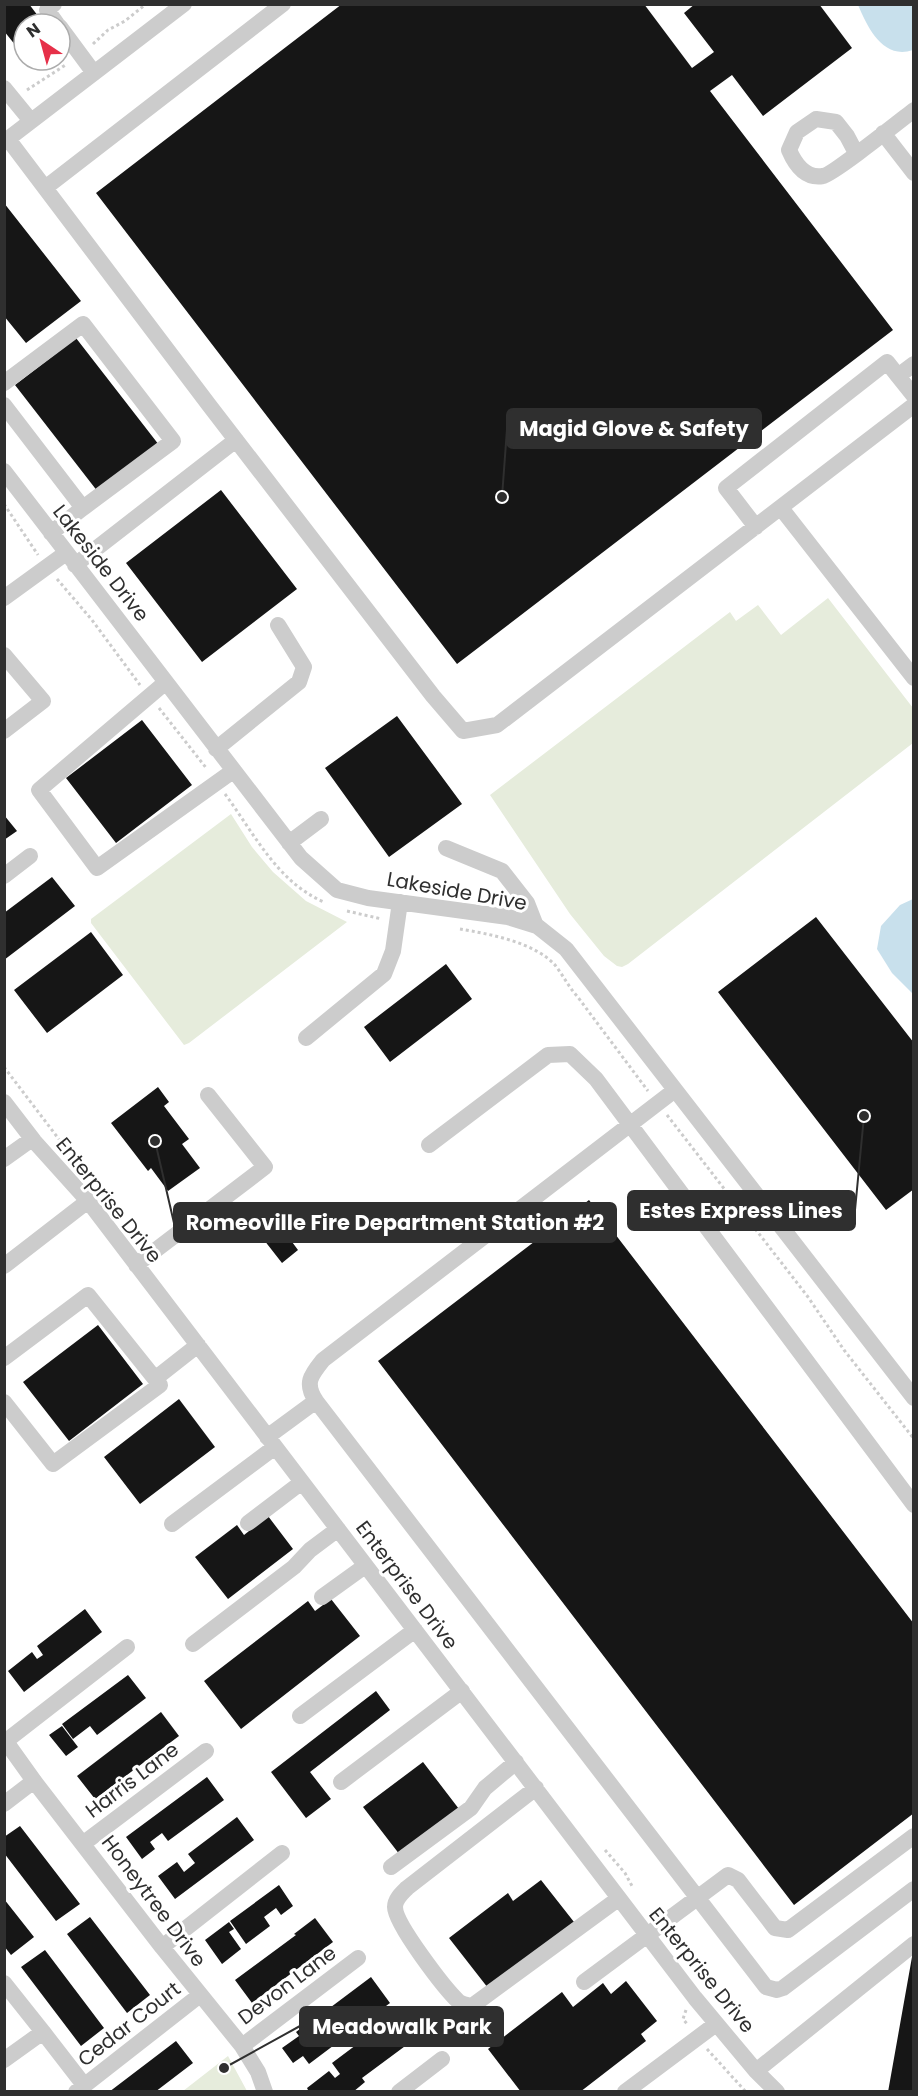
<svg xmlns="http://www.w3.org/2000/svg" width="918" height="2096" viewBox="0 0 918 2096" font-family="Poppins,sans-serif">
	<style>
		.green { fill: #e6ecdc }
		.water { fill: #c8e0ec }
		.building { fill: #161616 }
		.lines { fill: none; stroke-linecap: round; stroke-linejoin: round }
		.path { stroke: #ccc; stroke-width: 3; stroke-dasharray: 3 3; stroke-linecap: butt }
		.minor { stroke: #ccc; stroke-width: 16 }
		.labels { text-anchor: middle; stroke-width: 6; stroke-linejoin: round; paint-order: stroke }
		.street-label { font-size: 20px; fill: #2f2f2f; stroke: #fff }
		.leader { fill: none; stroke: #2f2f2f; stroke-width: 2 }
		.callout-dot { fill: #2f2f2f; stroke: #fff; stroke-width: 2 }
		.callout { fill: #2f2f2f; stroke: #2f2f2f; stroke-width: 2 }
		.callout-label { font-size: 21px; text-anchor: middle; font-weight: bold; fill: #fff }
	</style>
	<rect width="100%" height="100%" fill="#fff"/>
	<path class="green" d="M828 598 913 708V743L628 964 622 967 617 966 604 956 570 914 490 795 730 612 736 621 758 605 781 635Z
		M231 814 252 847 273 872 306 901 347 922 189 1043 184 1045 91 923V919Z
		M228 2056 247 2091H183Z"/>
	<path class="water" d="M858 5H911L913 8V50C883 60 868 28 858 5Z
		M913 899H914L913 994 892 973 877 949 881 926 900 905Z"/>
	<path class="building" d="M4 4H29L44 24H24V56L4 31Z
		M342 4H644L692 68 714 52 684 13 695 4H819L852 48 763 116 732 75 710 91 893 330 457 664 96 193Z
		M4 203 81 301 26 343 4 316Z
		M76 338 159 445 98 492 15 385Z
		M221 490 297 589 202 662 126 563Z
		M397 716 462 804 389 857 325 768Z
		M142 720 192 785 116 843 66 778Z
		M4 815 17 831 4 840Z
		M52 877 75 906 4 960V913Z
		M816 917 914 1043V1189L886 1210 718 992Z
		M91 932 123 975 47 1033 14 990Z
		M446 964 472 999 390 1062 364 1027Z
		M158 1087 169 1102 164 1106 189 1139 182 1144 200 1168 168 1191 151 1168 148 1171 111 1123Z
		M589 1200 914 1624V1813L794 1905 378 1361Z
		M281 1227 298 1250 282 1263 264 1240Z
		M98 1325 143 1384 69 1441 23 1382Z
		M179 1399 215 1447 140 1504 104 1457Z
		M268 1516 293 1549 228 1599 195 1557 237 1525 244 1535Z
		M331 1599 360 1636 241 1729 204 1681 308 1601 315 1611Z
		M85 1609 102 1632 24 1692 8 1671 32 1652 37 1659 43 1655 37 1646Z
		M128 1675 146 1698 97 1735 90 1726 73 1739 62 1724Z
		M376 1691 390 1710 310 1772 331 1799 306 1818 271 1772Z
		M161 1712 179 1736 95 1799 77 1776Z
		M62 1726 78 1747 66 1756 49 1735Z
		M423 1762 459 1809 400 1855 363 1807Z
		M207 1777 224 1800 168 1841 162 1833 150 1842 155 1849 142 1859 126 1837Z
		M237 1817 254 1840 175 1899 158 1876 177 1862 184 1872 195 1863 188 1854Z
		M20 1826 80 1904 56 1921 4 1853V1837Z
		M541 1880 574 1922 488 1988 449 1938 508 1893 513 1901Z
		M279 1885 293 1906 281 1915 276 1908 264 1917 270 1926 246 1944 230 1921Z
		M4 1899 34 1937 11 1955 4 1946Z
		M90 1917 150 1995 127 2013 67 1934Z
		M315 1918 333 1942 252 2003 235 1980 296 1935 294 1934Z
		M229 1922 234 1929 229 1932 241 1949 222 1964 205 1940Z
		M45 1950 104 2028 81 2046 21 1967Z
		M912 1957 914 2092H888Z
		M371 1977 390 2003 309 2064 303 2056 293 2063 282 2048 299 2036 296 2032 321 2013 329 2023 338 2017 331 2007Z
		M626 1981 657 2021 641 2034 646 2041 580 2092H521L488 2049 562 1992 573 2007 603 1983 611 1994Z
		M392 2018 398 2025 404 2021 416 2038 362 2078 365 2082 353 2092H309L307 2088 329 2071 335 2078 340 2074 332 2063Z
		M176 2041 193 2063 155 2092H109Z"/>
	<g class="lines">
		<path class="path" d="M93 44 108 30 125 21 146 4
			M27 90 67 64
			M4 504 38 555
			M57 579 92 620 140 685
			M159 708 207 769
			M225 794C254 833 277 882 324 902
			M347 911 382 919
			M460 929C489 934 534 942 555 965 563 975 568 986 577 996L648 1091
			M4 1067 74 1159
			M667 1115 808 1297 844 1350 914 1439
			M605 1850 625 1873 632 1886
			M686 2010 683 2019 688 2025
			M707 2049 746 2092"/>
		<path class="minor" d="M54 4 47 10 57 24
			M60 27 94 73
			M4 88 31 121
			M883 133 914 173
			M8 139 209 405 433 696 463 731 497 725 914 405
			M4 142 184 4
			M856 153 847 136 836 122 816 119 797 132 789 150C795 164 805 179 823 176 832 175 901 120 914 110
			M45 188 283 4
			M898 376 914 396
			M4 383 83 324 173 441 83 508
			M4 405 83 508 51 533
			M4 471 301 858 337 890 368 898 508 917 537 926 566 949 914 1398
			M781 508 914 678
			M756 527 726 488 887 362 898 376 914 364
			M75 565 236 440
			M4 598 66 553
			M4 655 43 701 4 731
			M166 682 39 790 97 868 233 771
			M216 749 299 682 304 667 278 625
			M289 843 321 819
			M446 848 502 871 527 903 536 926
			M4 876 30 856
			M306 1038 384 974 393 951 400 902
			M4 1102 34 1141 88 1201 695 1998 756 2071 777 2092
			M429 1145 548 1055 570 1054 596 1079 914 1505
			M4 1159 32 1139
			M136 1265 265 1167 208 1095
			M4 1266 88 1201
			M4 1358 88 1295 160 1385 53 1464 4 1402
			M156 1378 198 1345
			M316 1401 766 1987 777 1990 783 1988 914 1889
			M267 1437 316 1401C304 1383 311 1375 323 1360L675 1090
			M248 1523 302 1482
			M172 1524 275 1447
			M322 1597 365 1566
			M193 1644 294 1567 310 1550 338 1529
			M300 1716 415 1630
			M4 1739 34 1781 162 1947 242 2046 258 2072 265 2092
			M6 1741 127 1647
			M341 1782 462 1691
			M536 1788 407 1888C402 1893 395 1899 395 1907 395 1924 445 1989 459 2002 463 2005 467 2005 472 2006L618 1899
			M4 1804 34 1781
			M84 1843 206 1751
			M391 1867 471 1808 485 1788 516 1762
			M162 1947 282 1853
			M584 1982 728 1875 738 1880 775 1928 788 1930 914 1836
			M4 1983 43 2032
			M242 2046 358 1958
			M4 2060 43 2032 84 2085
			M756 2071 914 1944
			M76 2092 200 1995
			M399 2092 442 2059
			M625 2092 716 2024"/>
	</g>
	<g class="labels">
		<g class="street-label">
			<text transform="translate(101 563) rotate(52)" y="7">Lakeside Drive</text>
			<text transform="translate(457 891) rotate(10)" y="7">Lakeside Drive</text>
			<text transform="translate(109 1200) rotate(51)" y="7">Enterprise Drive</text>
			<text transform="translate(407 1585) rotate(53)" y="7">Enterprise Drive</text>
			<text transform="translate(132 1780) rotate(-37)" y="7">Harris Lane</text>
			<text transform="translate(154 1901) rotate(53)" y="7">Honeytree Drive</text>
			<text transform="translate(702 1970) rotate(51)" y="7">Enterprise Drive</text>
			<text transform="translate(287 1985) rotate(-37)" y="7">Devon Lane</text>
			<text transform="translate(129 2024) rotate(-38)" y="7">Cedar Court</text>
		</g>
	</g>
	<path class="leader" d="M502 497L507 429M864 1116L855 1210M155 1141L174 1223M224 2068L300 2026"/>
	<g class="callout-dot">
		<circle cx="502" cy="497" r="6"/>
		<circle cx="864" cy="1116" r="6"/>
		<circle cx="155" cy="1141" r="6"/>
		<circle cx="224" cy="2068" r="6"/>
	</g>
	<g class="callout">
		<rect x="507" y="409" width="254" height="39" rx="6"/>
		<rect x="628" y="1191" width="227" height="39" rx="6"/>
		<rect x="174" y="1203" width="442" height="39" rx="6"/>
		<rect x="300" y="2007" width="203" height="39" rx="6"/>
	</g>
	<g class="callout-label">
		<text x="634" y="436">Magid Glove &amp; Safety</text>
		<text x="741" y="1218">Estes Express Lines</text>
		<text x="395" y="1230">Romeoville Fire Department Station #2</text>
		<text x="402" y="2034">Meadowalk Park</text>
	</g>
	<rect width="918" height="2096" fill="none" stroke="#2f2f2f" stroke-width="12"/>
	<g transform="translate(42 42) rotate(324)"><circle r="28" fill="#ffffff" stroke="#acacac" stroke-width="1.5"/>
	<path d="M0-4.5L10 22L0 15L-10 22Z" fill="#e63049"/>
	<text y="-9" font-size="16" font-weight="bold" text-anchor="middle" fill="#2f2f2f">N</text>
	</g>
</svg>
